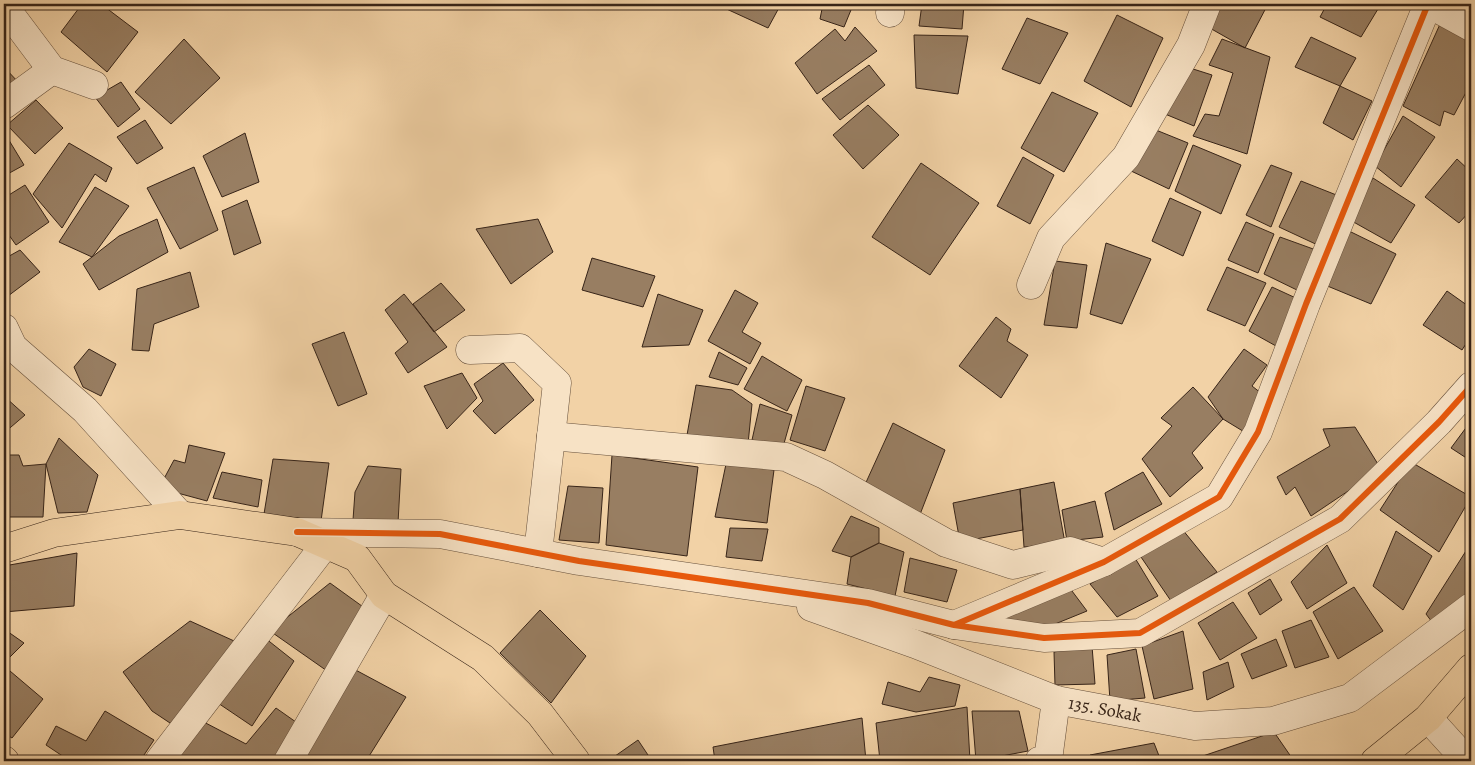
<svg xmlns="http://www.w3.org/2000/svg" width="1475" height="765" viewBox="0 0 1475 765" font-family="Alegreya,serif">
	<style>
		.building { fill: #987e62; stroke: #372418 }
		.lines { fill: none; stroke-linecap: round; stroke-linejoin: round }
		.minor-casing { stroke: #66503c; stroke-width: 29 }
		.major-casing { stroke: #372418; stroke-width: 29 }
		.minor { stroke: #f7e2c5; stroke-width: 28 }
		.major { stroke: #f2d2a6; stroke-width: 28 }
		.cycleway-casing { stroke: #f7e2c5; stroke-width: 9 }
		.cycleway { stroke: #e8590c; stroke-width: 6 }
		.labels { text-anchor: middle; stroke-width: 4; stroke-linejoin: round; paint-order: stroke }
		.street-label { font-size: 18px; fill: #372418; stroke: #f7e2c5 }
	</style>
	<rect width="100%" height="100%" fill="#f2d2a6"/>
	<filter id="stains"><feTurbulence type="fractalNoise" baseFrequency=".004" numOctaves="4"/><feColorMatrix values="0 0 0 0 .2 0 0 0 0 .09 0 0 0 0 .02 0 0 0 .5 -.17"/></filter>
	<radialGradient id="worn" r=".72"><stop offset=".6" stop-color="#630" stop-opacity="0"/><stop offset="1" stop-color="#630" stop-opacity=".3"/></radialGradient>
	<path class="building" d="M82 4H101L138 32 107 72 61 32Z
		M721 4H781L768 28 720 6Z
		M823 4H874L873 9 853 5 844 27 820 19Z
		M922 4H964L962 29 919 26Z
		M1218 4H1268L1245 48 1208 27Z
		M1327 4H1381L1361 37 1320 17Z
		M1117 15 1163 38 1131 107 1084 81Z
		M1027 18 1068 33 1040 84 1002 69Z
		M1441 22 1471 38V83L1454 115 1444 111 1440 126 1403 106Z
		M855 27 877 51 817 94 795 63 835 29 845 41Z
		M914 35 968 36 958 94 916 88Z
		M1311 37 1356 58 1340 86 1295 67Z
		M184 39 220 78 171 124 135 92Z
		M1222 39 1270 57 1247 154 1193 136 1205 114 1219 116 1233 73 1209 65Z
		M869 65 885 85 840 120 822 99Z
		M4 67 20 84 4 100Z
		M1190 68 1212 75 1194 126 1165 114Z
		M121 82 140 109 118 127 95 97Z
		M1340 86 1372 101 1353 140 1323 123Z
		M1052 92 1098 113 1064 172 1021 148Z
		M36 100 63 128 35 154 7 125Z
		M868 105 899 135 863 169 833 135Z
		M1403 116 1435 137 1401 187 1375 166Z
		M145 120 163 148 137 164 117 137Z
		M1151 128 1188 143 1169 189 1129 170Z
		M4 132 24 165 4 176Z
		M245 133 259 182 222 197 203 156Z
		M69 143 112 168 106 182 95 174 62 228 33 194Z
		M1193 145 1241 165 1221 214 1175 191Z
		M1023 157 1054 175 1030 224 997 206Z
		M1457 159 1471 172V210L1459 223 1425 197Z
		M921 163 979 203 930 275 872 237Z
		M1271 165 1292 173 1271 227 1246 215Z
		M194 167 218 230 180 249 147 188Z
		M1373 178 1415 205 1391 243 1350 220Z
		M1301 181 1344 198 1322 247 1279 227Z
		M25 185 49 222 16 245 4 228V198Z
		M95 187 129 206 92 257 59 242Z
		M1170 198 1201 212 1183 256 1152 241Z
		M247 200 261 243 234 255 222 211Z
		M157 219 168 252 99 290 83 264 119 236Z
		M538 219 553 252 511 284 476 229Z
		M1246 222 1274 234 1258 273 1228 260Z
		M1349 231 1396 254 1371 304 1325 285Z
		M1280 237 1316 250 1299 291 1264 274Z
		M1106 243 1151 259 1122 324 1090 314Z
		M20 250 40 272 4 299V259Z
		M592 258 655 276 643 307 582 290Z
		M1055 261 1087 265 1077 328 1044 325Z
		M1227 267 1266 283 1245 326 1207 310Z
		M190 272 199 307 154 324 149 351 132 350 137 289Z
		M441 283 465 310 434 332 413 304Z
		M1272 287 1298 299 1276 346 1249 331Z
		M735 290 758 303 742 332 761 343 750 364 708 341Z
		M1447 291 1471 308V336L1462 350 1423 325Z
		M404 294 447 347 408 373 395 353 408 342 385 310Z
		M658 294 703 310 689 345 642 347Z
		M996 317 1011 329 1007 341 1028 355 1001 398 959 366Z
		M344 332 367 394 338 406 312 344Z
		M89 349 116 364 101 396 83 387 74 367Z
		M1244 349 1267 365 1252 386 1266 397 1246 433 1223 419 1208 397Z
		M719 352 747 368 738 385 709 377Z
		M762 356 802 380 787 411 744 389Z
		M503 363 534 400 495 434 473 411 483 401 474 384Z
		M462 373 477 398 447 429 424 386Z
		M696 385 732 390 752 404 748 444 687 435Z
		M806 386 845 398 825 451 790 440Z
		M1193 387 1223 419 1192 453 1203 468 1170 497 1142 459 1172 426 1161 418Z
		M5 397 25 415 4 433V398Z
		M760 404 792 415 783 447 752 440Z
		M1471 421V461L1451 448Z
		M893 423 945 450 919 517 863 489Z
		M1355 427 1381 469 1311 516 1295 487 1286 495 1277 477 1330 446 1323 429Z
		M59 438 98 475 87 512 58 513 46 464Z
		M189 445 225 453 207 501 159 488 174 460 185 463Z
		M4 455H19L23 466 46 464 43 517H8V491H4Z
		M612 455 698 467 687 556 606 545Z
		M273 459 329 463 321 521 264 514Z
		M1411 462 1471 497 1439 552 1380 510Z
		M726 464 774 470 767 523 715 517Z
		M368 466 401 469 398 523 353 520 355 492Z
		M222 472 262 480 258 507 213 498Z
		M1143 472 1162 504 1114 530 1105 493Z
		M1054 482 1065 543 1024 547 1020 489Z
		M568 486 603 488 599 543 559 540Z
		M1020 489 1023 530 960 542 953 503Z
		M1095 501 1103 537 1067 541 1062 510Z
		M851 516 879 528V543L851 557 832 551Z
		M730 528 768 529 762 561 726 557Z
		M1182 529 1217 572 1171 601 1141 557Z
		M1396 531 1432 556 1403 610 1373 586Z
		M879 543 904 552 895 596 847 584 851 557Z
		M1471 543V590L1435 626 1426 614Z
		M1327 545 1347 583 1307 609 1291 582Z
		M77 553 74 606 4 612V566Z
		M910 558 957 570 947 602 904 592Z
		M1135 558 1158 596 1117 617 1090 584Z
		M1270 579 1282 600 1260 615 1248 593Z
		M330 583 366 609 330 673 270 631Z
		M1066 583 1087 611 1055 624 1022 627 992 619Z
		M1354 587 1383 631 1338 659 1313 612Z
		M1233 602 1257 638 1220 660 1198 623Z
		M540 610 586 656 551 703 500 653Z
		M1311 620 1329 657 1295 668 1282 631Z
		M190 621 243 645 179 729 152 711 123 672Z
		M4 629 24 643 4 663Z
		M1183 631 1193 689 1154 699 1142 646Z
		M265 638 294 661 252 726 212 699Z
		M1276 639 1287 666 1252 679 1241 654Z
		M1092 646 1095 684 1055 685 1054 652Z
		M1136 649 1145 698 1110 701 1107 655Z
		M1228 662 1234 687 1207 700 1203 672Z
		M350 667 406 697 366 761H298Z
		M10 671 43 699 12 738 4 733V678Z
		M929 677 960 685 955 706 916 712 882 704 888 682 920 692Z
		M967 707 970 761H880L876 723Z
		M276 708 303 727 282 761H167L198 719 246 744Z
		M105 711 154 740 140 761H70L46 745 56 726 86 741Z
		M972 711H1019L1028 751 976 761Z
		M862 718 866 761H715L713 747Z
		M1274 732 1294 761H1188Z
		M638 740 652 761H608Z
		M1154 743 1161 761H1092L1090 755Z"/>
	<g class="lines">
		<g class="minor-casing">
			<g id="minor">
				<path d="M1429 4 1471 27"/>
				<path d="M4 6 52 70 94 85"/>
				<path d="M890 13 891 4"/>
				<path d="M4 105 52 70"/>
				<path d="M1031 285 1051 238 1126 157 1191 45 1207 4"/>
				<path d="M4 328 13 347 85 410 180 515"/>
				<path d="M470 350 520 348 557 383 538 553"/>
				<path d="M551 436 786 457 825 475 946 543 1013 565 1070 551 1104 562"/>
				<path d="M297 532 440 534 579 561 868 603 954 625 1044 638 1140 633 1340 519 1439 422 1471 386"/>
				<path id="s1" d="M811 607 915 644 1056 700 1195 726 1273 721 1350 698 1471 607"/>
				<path d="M954 625 1104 562 1219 497 1258 432 1306 304 1428 4"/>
				<path d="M1428 718 1467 761"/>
				<path d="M159 761 334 533"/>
				<path d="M288 761 384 595"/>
				<path d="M1039 761 1048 760 1056 700"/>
			</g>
		</g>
		<g class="major-casing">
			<path id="major" d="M4 549 54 533 180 515 297 532 357 558 384 595 483 658 540 714 576 761
				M4 760 5 761
				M1375 761 1428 718 1471 668"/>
		</g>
		<use href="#minor" class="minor"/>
		<use href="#major" class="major"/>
		<g class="cycleway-casing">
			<path id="cycleway" d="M297 532 440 534 579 561 868 603 954 625 1044 638 1140 633 1340 519 1439 422 1471 386
				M954 625 1104 562 1219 497 1258 432 1306 304 1428 4"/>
		</g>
		<use href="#cycleway" class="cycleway"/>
	</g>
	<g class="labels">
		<g class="street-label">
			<text dy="6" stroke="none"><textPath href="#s1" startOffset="312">135. Sokak</textPath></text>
		</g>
	</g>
	<rect width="1475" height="765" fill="none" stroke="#f2d2a6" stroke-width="20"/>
	<rect x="5" y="5" width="1465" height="755" fill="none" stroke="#372418" stroke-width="2.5"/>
	<rect x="10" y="10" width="1455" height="745" fill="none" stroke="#372418"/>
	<rect width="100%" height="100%" filter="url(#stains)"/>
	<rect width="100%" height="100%" fill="url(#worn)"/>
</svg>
